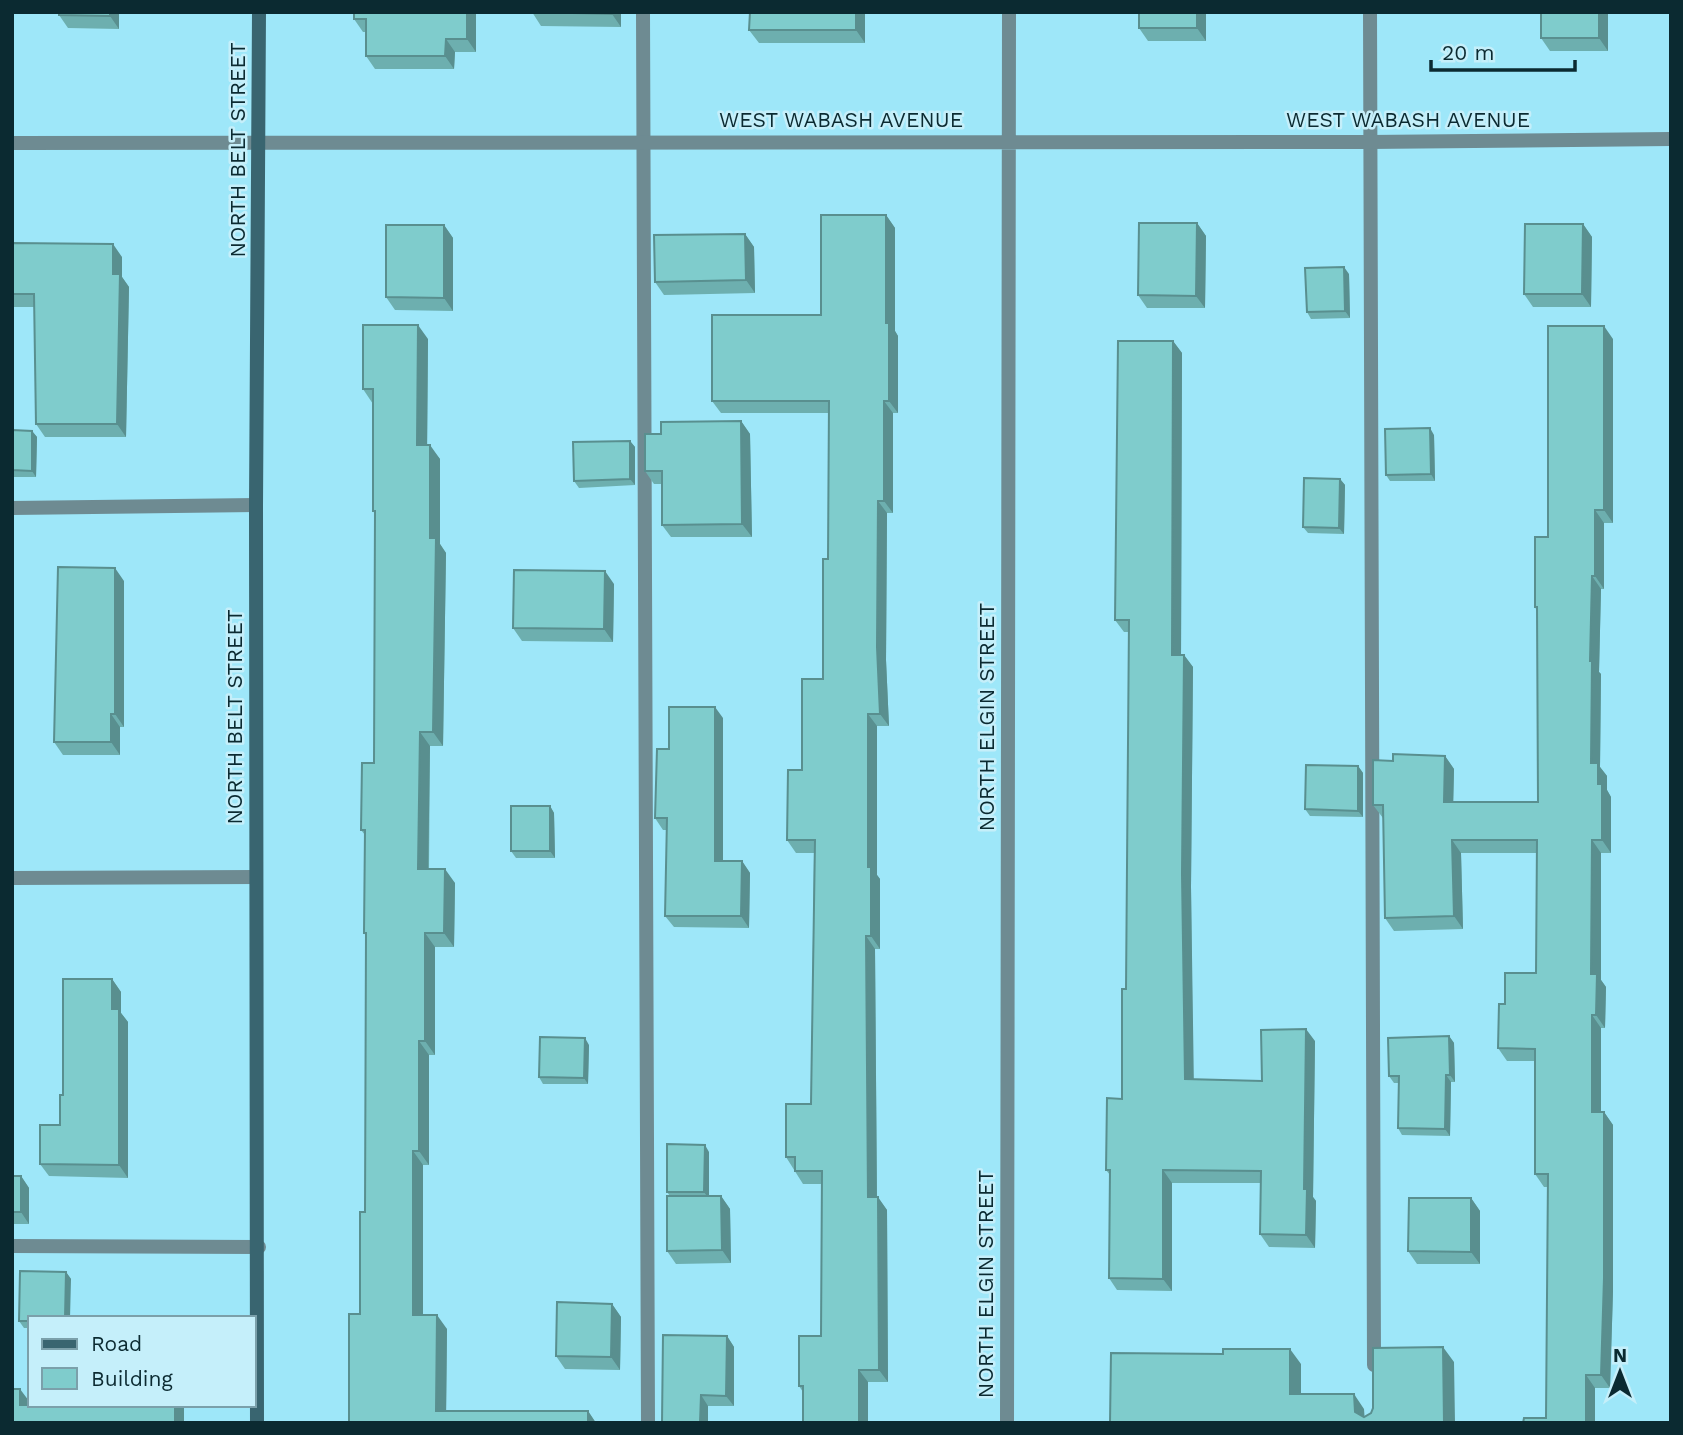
<svg xmlns="http://www.w3.org/2000/svg" width="1683" height="1435" viewBox="0 0 1683 1435" font-family="'Work Sans',sans-serif">
	<style>
		.lines { fill: none; stroke-linecap: round; stroke-linejoin: round }
		.lane { stroke: #6e8b92; stroke-width: 14 }
		.street { stroke: #6e8b92; stroke-width: 14 }
		.secondary { stroke: #396570; stroke-width: 14 }
		.wall { fill: #6dafaf }
		.shaded-wall { fill: #598f8f }
		.building { fill: #7fcccc; stroke: #598f8f; stroke-width: 2 }
		.labels { text-anchor: middle; stroke-width: 5; stroke-linejoin: round; paint-order: stroke }
		.street-label { font-size: 21px; fill: #0b2a31; stroke: #c5effa }
	</style>
	<rect width="100%" height="100%" fill="#9ee7f9"/>
	<g class="lines">
		<path class="lane" d="M643 12 648 1423
			M1370 12 1374 1365
			M12 508 256 505
			M12 1246 259 1247"/>
		<path class="street" d="M12 143 1369 142 1671 139
			M12 878 256 877
			M1007 1423 1009 12"/>
		<path class="secondary" d="M257 1423 256 505 259 12"/>
	</g>
	<path class="wall" d="M119 12V29L68 28 59 15Z
		M532 12H621V27L541 26Z
		M705 12H865V43H759L749 30 750 13Z
		M1206 12V41H1148L1139 28Z
		M1608 12V51H1550L1541 38Z
		M476 14V52H455L454 69H375L366 56V32H363L354 19Z
		M886 215 895 228V331L898 336V413H893V513H887L886 660 889 726H877V875L880 879V949H875L877 1197 887 1210 888 1382H868V1423L803 1392 799 1386 821 1336 822 1184H803L786 1157 811 1104 814 853H796L787 840 823 679 828 559 829 413H721L712 401 821 315Z
		M1197 223 1206 236 1205 308H1147L1138 295Z
		M1583 224 1592 237 1591 307H1533L1524 294Z
		M444 225 453 238V311L395 310 386 297Z
		M745 234 754 247 755 293 664 295 655 282Z
		M12 243 122 257V277L129 287 126 437H45L36 424 35 307H12Z
		M1349 274 1350 318 1311 319 1307 312Z
		M428 339 427 445 440 459V544L446 553 443 746H430L429 869 455 883 454 947H435V1055H429V1165H423V1315L447 1329 446 1411H588L596 1423H349L360 1314 365 1212 366 936 364 933 365 835 361 830 374 763 375 514 373 511V404L363 389Z
		M1613 339V523H1604V589H1601L1599 672 1601 674 1600 767 1607 776V790L1611 797V853H1601V980L1606 987 1605 1028H1601V1112H1604L1613 1125V1291L1610 1388H1595V1423L1546 1418 1548 1187H1544L1535 1174V1061H1507L1498 1048 1505 1004 1536 973 1537 853H1461L1463 929 1394 931 1385 918 1383 818 1373 805 1393 761 1445 756 1454 769 1453 802H1538L1537 611 1535 607 1548 537Z
		M1173 341 1182 353 1181 655H1184L1193 667 1191 887 1193 1079 1262 1081 1315 1041 1313 1197 1316 1201 1315 1248 1269 1247 1260 1234 1261 1183H1172V1291L1117 1290 1109 1278 1110 1175 1106 1170 1122 1099 1126 989 1129 632H1124L1115 620Z
		M741 421 750 434 752 537H671L662 525V484H654L645 471 661 434Z
		M12 430 32 431 37 437 36 477H12Z
		M1434 435 1435 481H1390L1386 475Z
		M630 441 635 447V485L579 488 574 481Z
		M1340 479 1345 485 1344 534 1308 533 1303 527Z
		M124 581V727H120V755H63L54 742Z
		M614 584 613 642 522 641 513 628Z
		M723 718V861H742L750 873 749 928 674 927 665 916 667 830H663L655 818 669 749Z
		M1358 766 1363 773V817L1310 816 1305 809Z
		M550 806 554 813 555 858H516L511 851Z
		M112 979 121 992V1013L128 1022V1178L49 1176 40 1164 60 1125 63 1095Z
		M1449 1036 1454 1043 1455 1082H1451L1450 1136 1402 1135 1398 1128 1399 1083H1394L1389 1076Z
		M589 1045 588 1084H543L539 1077Z
		M709 1152V1196H721L730 1209 731 1263 676 1264 667 1251 670 1196 667 1192Z
		M12 1176H21L29 1188V1224H12Z
		M1471 1198 1480 1211V1264H1417L1408 1251Z
		M66 1272 71 1279 30 1318V1328H24L19 1321Z
		M612 1304 621 1317 620 1370 565 1369 556 1356Z
		M727 1336 734 1347V1406H708V1423H662Z"/>
	<path class="shaded-wall" d="M110 12H119V29L110 16Z
		M467 12H475L476 14V52L467 39Z
		M612 12H621V27L612 14Z
		M856 12H865V43L856 30Z
		M1197 12H1206V41L1197 28Z
		M1599 12H1608V51L1599 38Z
		M446 39 455 52 454 69 445 56Z
		M886 215 895 228V331L898 336V413L889 401 886 323Z
		M1197 223 1206 236 1205 308 1196 296Z
		M1583 224 1592 237 1591 307 1582 294Z
		M444 225 453 238V311L444 298Z
		M745 234 754 247 755 293 746 280Z
		M113 244 122 257V277L129 287 126 437 117 424 113 274Z
		M1344 267 1349 274 1350 318 1345 311Z
		M418 325 428 339 427 459 417 445Z
		M1604 326 1613 339V523L1604 510Z
		M1173 341 1182 353 1181 667 1172 655Z
		M884 401 893 413V513L884 501Z
		M741 421 750 434 752 537 742 524Z
		M1430 428 1434 435 1435 481 1431 474Z
		M32 431 37 437 36 477 32 471Z
		M630 441 635 447V485L630 479Z
		M430 445 440 459V544L446 553 443 746 433 732 430 538Z
		M1340 479 1345 485 1344 534 1339 528Z
		M878 501 887 513 886 660 889 726 880 714 877 647Z
		M1595 510 1604 523V589L1595 576Z
		M115 568 124 581V727L115 714Z
		M605 571 614 584 613 642 604 629Z
		M1592 576 1601 589 1599 672 1601 674 1600 767 1607 776V790L1611 797V853L1602 840 1598 784 1591 763 1590 661Z
		M1184 655 1193 667 1191 887 1194 1091 1185 1079 1182 874Z
		M715 707 723 718V873L715 861Z
		M111 714 120 727V755L111 742Z
		M868 714 877 726V875L880 879V949L871 936 868 867Z
		M420 732 430 746 428 883 418 869Z
		M1445 756 1454 769 1453 815 1444 802Z
		M1358 766 1363 773V817L1358 811Z
		M550 806 554 813 555 858 550 851Z
		M1452 840 1461 853 1463 929 1454 916Z
		M1592 840 1601 853V980L1606 987 1605 1028 1596 1015 1591 974Z
		M742 861 750 873 749 928 741 916Z
		M445 869 455 883 454 947 444 933Z
		M425 933 435 947V1055L425 1041Z
		M866 936 875 949 877 1210 868 1197Z
		M112 979 121 992V1013L128 1022V1178L119 1165 112 1009Z
		M1592 1015 1601 1028V1125L1592 1112Z
		M1306 1029 1315 1041 1313 1197 1316 1201 1315 1248 1306 1235 1304 1189Z
		M1449 1036 1454 1043 1455 1082 1450 1075Z
		M585 1038 589 1045 588 1084 584 1078Z
		M419 1041 429 1055V1165L419 1151Z
		M1446 1075 1451 1082 1450 1136 1445 1129Z
		M1604 1112 1613 1125V1291L1610 1388 1601 1375Z
		M705 1145 709 1152V1199L704 1192Z
		M413 1151 423 1165V1329L413 1315Z
		M1163 1170 1172 1183V1291L1163 1279Z
		M21 1176 29 1188V1224L21 1212Z
		M721 1196 730 1209 731 1263 722 1250Z
		M878 1197 887 1210 888 1382 879 1370Z
		M1471 1198 1480 1211V1264L1471 1252Z
		M66 1272 71 1279 70 1318H65Z
		M612 1304 621 1317 620 1370 611 1357Z
		M437 1315 447 1329 446 1423 436 1411Z
		M727 1336 734 1347V1406L726 1396Z
		M1443 1347 1454 1362 1455 1423H1444Z
		M1290 1349 1301 1364V1409L1290 1394Z
		M859 1370 868 1382V1423H859Z
		M1586 1375 1595 1388V1423H1586Z
		M20 1389 29 1401V1418L20 1405Z
		M1354 1394 1364 1409 1365 1423 1355 1412Z
		M701 1395 708 1406V1423H700Z
		M175 1405H184V1423H175Z
		M588 1411 596 1423H588Z"/>
	<path class="building" d="M59 12H110V16L59 15Z
		M354 12H467V39H446L445 56H366V19H354Z
		M532 12H612V14Z
		M750 12H856V30H749Z
		M1139 12H1197V28H1139Z
		M1541 12H1599V38H1541Z
		M821 215H886V323H889V401H884V501H878L877 647 880 714H868V867H871V936H866L868 1197H878L879 1370H859V1423H803V1386H799V1336H821L822 1171H795V1157H786V1104H811L815 840H787L788 770H802V679H823V559H828L829 401H712V315H821Z
		M1139 223H1197L1196 296 1138 295Z
		M1525 224H1583L1582 294H1524Z
		M386 225H444V298L386 297Z
		M745 234 746 280 655 282 654 235Z
		M12 243 113 244V274H120L117 424H36L34 294H12Z
		M1344 267 1345 311 1307 312 1305 268Z
		M363 325H418L417 445H430V538H436L433 732H420L418 869H445L444 933H425V1041H419V1151H413V1315H437L436 1411H588V1423H349V1314H360V1212H365L366 933H364L365 830H361L362 763H374L375 511H373V389H363Z
		M1548 326H1604V510H1595V576H1592L1590 661H1592L1591 763H1598V784H1602V840H1592L1591 974H1597L1596 1015H1592V1112H1604V1278L1601 1375H1586V1423H1523L1524 1418H1546L1548 1174H1535V1049L1498 1048 1499 1004H1505V973H1536L1537 840H1452L1454 916 1385 918 1383 805H1373V760L1393 761V754L1445 756 1444 802H1538L1537 607H1535V537H1548Z
		M1118 341H1173L1172 655H1184L1182 874 1185 1079 1262 1081 1261 1030 1306 1029 1304 1189H1307L1306 1235 1260 1234 1261 1171 1163 1170V1279L1109 1278 1110 1170H1106L1107 1098 1122 1099V989H1126L1129 620H1115Z
		M741 421 742 524 662 525V471H645V434H661V422Z
		M1430 428 1431 474 1386 475 1385 429Z
		M12 430 32 431V471L12 470Z
		M630 441V479L574 481 573 442Z
		M1304 478 1340 479 1339 528 1303 527Z
		M58 567 115 568V714H111V742H54Z
		M514 570 605 571 604 629 513 628Z
		M669 707H715V861H742L741 916H665L667 818H655L657 749H669Z
		M1306 765 1358 766V811L1305 809Z
		M511 806H550V851H511Z
		M63 979H112V1009H119V1165L40 1164V1125H60V1095H63Z
		M1449 1036 1450 1075H1446L1445 1129 1398 1128 1399 1076H1389L1388 1038Z
		M540 1037 585 1038 584 1078 539 1077Z
		M667 1144 705 1145 704 1192H667Z
		M12 1176H21V1212H12Z
		M667 1196H721L722 1250 667 1251Z
		M1409 1198H1471V1252L1408 1251Z
		M20 1271 66 1272 65 1318H30V1321H19Z
		M557 1302 612 1304 611 1357 556 1356Z
		M663 1335 727 1336 726 1396 701 1395 700 1423H662Z
		M1443 1347 1444 1423H1110L1111 1353 1223 1354V1349H1290V1394H1354L1355 1412 1364 1417 1371 1413 1373 1408V1348Z
		M12 1389H20V1405H175V1423H12Z"/>
	<g class="labels">
		<g class="street-label">
			<text x="841" y="127">WEST WABASH AVENUE</text>
			<text x="1408" y="127">WEST WABASH AVENUE</text>
			<text transform="translate(238 150) rotate(-90)" y="7">NORTH BELT STREET</text>
			<text transform="translate(235 717) rotate(-90)" y="7">NORTH BELT STREET</text>
			<text transform="translate(987 717) rotate(-90)" y="7">NORTH ELGIN STREET</text>
			<text transform="translate(986 1284) rotate(-90)" y="7">NORTH ELGIN STREET</text>
		</g>
	</g>
	<rect width="1683" height="1435" fill="none" stroke="#0b2a31" stroke-width="28"/>
	<rect x="28" y="1316" width="228" height="91" fill="#c5effa" stroke="#7ba0aa" stroke-width="2"/>
	<rect x="42" y="1339" width="35" height="10" fill="#396570" stroke="#7ba0aa" stroke-width="2"/>
	<text x="91" y="1351" font-size="21" fill="#0b2a31">Road</text>
	<rect x="42" y="1368" width="35" height="21" fill="#7fcccc" stroke="#7ba0aa" stroke-width="2"/>
	<text x="91" y="1386" font-size="21" fill="#0b2a31">Building</text>
	<g transform="translate(1620 1372)" stroke="#c5effa" stroke-width="5" paint-order="stroke">
	<path d="M0-5L12 26L0 18L-12 26Z" fill="#0b2a31"/>
	<text y="-10" font-size="19" font-weight="bold" text-anchor="middle" fill="#0b2a31">N</text>
	</g>
	<path d="M1431 60v10h144v-10" fill="none" stroke="#0b2a31" stroke-width="3.5"/>
	<text x="1442" y="60" font-size="21" fill="#0b2a31" stroke="#c5effa" stroke-width="5" paint-order="stroke">20 m</text>
</svg>
